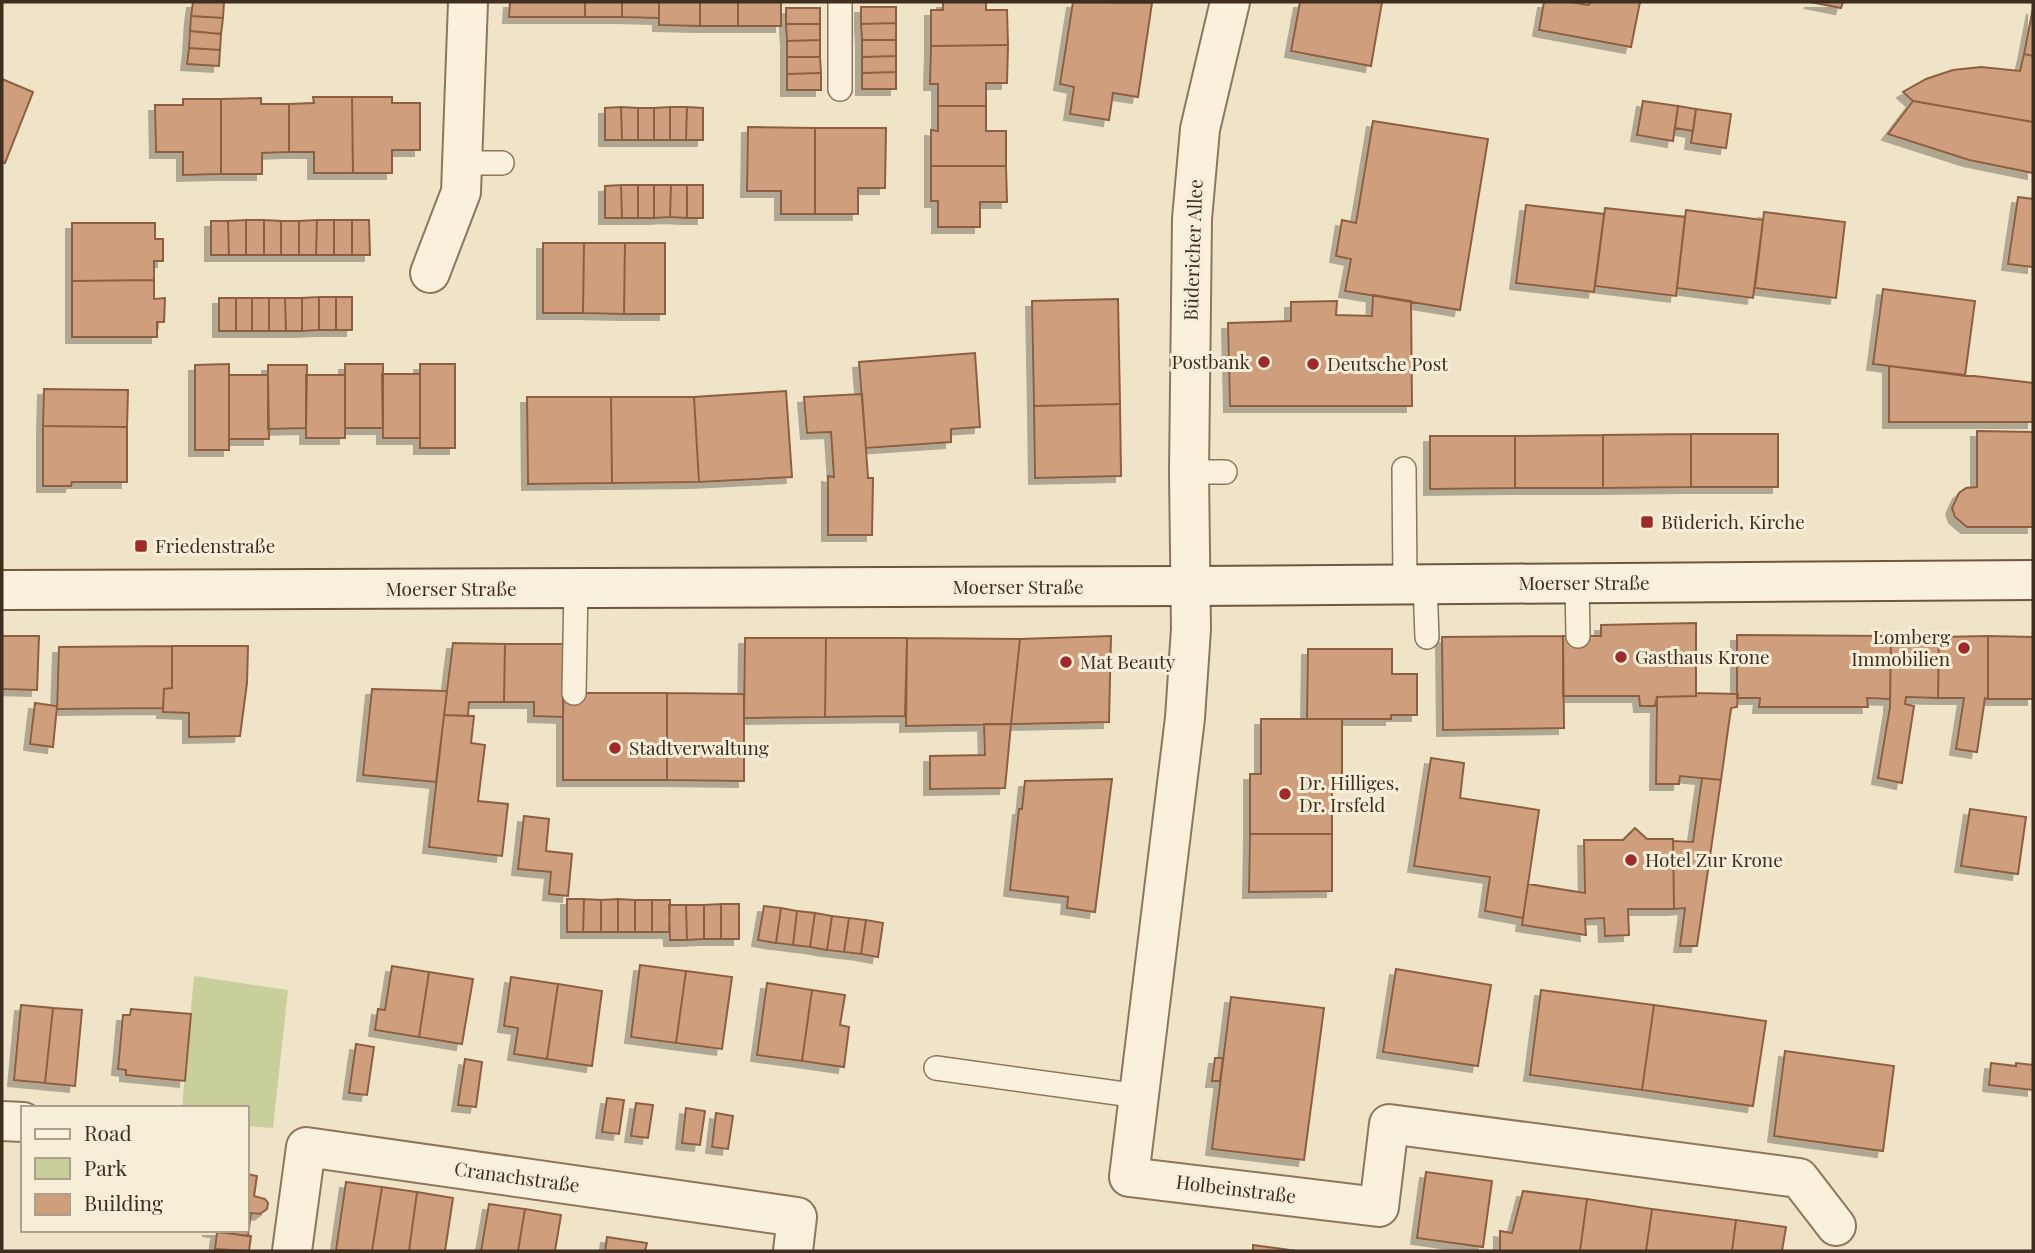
<svg xmlns="http://www.w3.org/2000/svg" width="2035" height="1253" viewBox="0 0 2035 1253" font-family="'Playfair Display',serif">
	<style>
		.green { fill: #c9cf9b }
		.building { fill: #cf9f7d; stroke: #8d5f41; stroke-width: 2; filter: url(#shadow) }
		.lines { fill: none; stroke-linecap: round; stroke-linejoin: round }
		.service-casing { stroke: #8d765c; stroke-width: 26 }
		.minor-casing { stroke: #8d765c; stroke-width: 42 }
		.secondary-casing { stroke: #6f573f; stroke-width: 42 }
		.service { stroke: #faf1dc; stroke-width: 23 }
		.minor { stroke: #faf1dc; stroke-width: 38 }
		.secondary { stroke: #faf1dc; stroke-width: 38 }
		.poi-dot { fill: #9e2a2b; stroke: #f7eed8; stroke-width: 2.5 }
		.labels { text-anchor: middle; stroke-width: 6; stroke-linejoin: round; paint-order: stroke }
		.street-label { font-size: 19px; fill: #3d2e20; stroke: #f7eed8 }
		.poi-label { font-size: 19px; fill: #3d2e20; stroke: #f7eed8; text-anchor: start }
	</style>
	<defs>
		<filter id="shadow"><feDropShadow dx="-6" dy="6" stdDeviation="0" flood-color="#0004"/></filter>
	</defs>
	<rect width="100%" height="100%" fill="#f0e4c8"/>
	<path class="green" d="M194 976 288 990 273 1128 247 1126V1108H182Z"/>
	<path class="building" d="M193 2H224L223 18 191 16Z
		M510 2H585V17H509Z
		M585 2H622V17H585Z
		M622 2H659V18L622 17Z
		M659 2H700V26L659 25Z
		M700 2H738V26H700Z
		M738 2H781V26H738Z
		M943 2H986V10H1007L1008 45 931 46V10H943Z
		M1073 2 1152 3 1138 97 1113 93 1109 120 1070 114 1074 87 1060 84Z
		M1300 2H1382L1371 66 1291 51Z
		M1544 2H1570L1588 5 1592 2H1640L1631 47 1539 30Z
		M1810 2H1843L1841 8Z
		M861 7H896V23L861 24Z
		M786 8H820V24H786Z
		M2033 8V56L2024 54Z
		M191 16 223 18 221 34 190 31Z
		M896 23V40H862L861 24Z
		M786 24H820V40L787 41Z
		M190 31 221 34 220 50 189 48Z
		M820 40V57H787V41Z
		M862 40H896V56L862 57Z
		M1008 45 1007 83H986V106H938V84H930L931 46Z
		M189 48 220 50 219 66 187 64Z
		M2024 54 2033 56V122L1913 101 1903 92 1926 79 1953 70 1981 67 2020 71Z
		M896 56V72L862 73V57Z
		M787 57H820L821 73 787 74Z
		M896 72V89H862V73Z
		M821 73V90H787V74Z
		M2 79 33 92 5 163 2 162Z
		M313 97H352L353 173H314V152H289V104L314 103Z
		M352 97H392V103H420V150H392V173H353Z
		M261 98V104H289V152L262 153V174H221V99Z
		M183 99H221V174L183 175V152H156L155 105H183Z
		M1643 101 1678 106 1673 141 1637 135Z
		M1913 101 2033 122V173L1969 160 1888 134Z
		M938 106H986V131H1006V166H931V130L938 131Z
		M1678 106 1696 109 1693 131 1675 128Z
		M621 107 638 108V140H622Z
		M621 107 622 140H605V108Z
		M670 107H687L686 140H670Z
		M670 107V140H654V108Z
		M687 107 703 108V140H686Z
		M638 108H654V140H638Z
		M1696 109 1731 114 1726 148 1691 143Z
		M1373 121 1488 139 1460 310 1345 291 1351 259 1336 256 1342 220 1356 223Z
		M748 127 815 128V214H781V191H747Z
		M815 128H886L885 188H858V214H815Z
		M931 166H1006L1007 202H980V227H938V201H931Z
		M621 185 622 218H605V186Z
		M621 185H638V218H622Z
		M638 185H654V218H638Z
		M654 185H671L670 217 654 218Z
		M671 185H687V218L670 217Z
		M687 185H703V218H687Z
		M2018 197 2033 199V267L2008 264Z
		M1526 205 1604 214 1594 292 1516 283Z
		M1605 208 1685 217 1676 296 1595 286Z
		M1686 210 1763 220 1753 298 1677 288Z
		M1764 212 1845 222 1836 298 1755 288Z
		M246 220H264V255H246Z
		M246 220V255H229L228 221Z
		M264 220 281 221V255H264Z
		M317 220H334V255H316Z
		M317 220 316 255H299V221Z
		M334 220H352V255H334Z
		M352 220H369L370 255H352Z
		M211 221H228L229 255H211Z
		M281 221H299V255H281Z
		M72 223H155V239H163V261H154V280L72 281Z
		M543 243H584L583 313H543Z
		M584 243H625L624 314 583 313Z
		M625 243H665V314H624Z
		M154 280V299L165 298 164 322H157V337H72V281Z
		M1883 289 1975 301 1965 376 1873 364Z
		M1373 295 1411 301 1412 406H1230L1228 323 1291 321V302L1337 301 1336 315 1372 316Z
		M319 297H336V330H319Z
		M319 297V330L302 331V298Z
		M336 297H352V330H336Z
		M219 298H236V331H219Z
		M236 298H252V331H236Z
		M252 298H269V331H252Z
		M269 298H285L286 331H269Z
		M285 298H302V331H286Z
		M1118 299 1120 404 1034 406 1032 301Z
		M975 353 980 427 951 429V442L866 448 859 362Z
		M229 364V450H195V365Z
		M345 364H383V428H345Z
		M420 364H455V448H420Z
		M268 365H307L306 428 268 429Z
		M1889 366 2033 383V422H1889Z
		M382 374H420V438H383Z
		M229 375H268L269 439H229Z
		M306 375H345V438H306Z
		M44 389 128 390 127 427 43 426Z
		M786 391 792 477 699 482 694 397Z
		M862 394 868 478H873L872 535H828V476L834 477 831 432 807 433 804 397Z
		M527 397H611L612 483 528 484Z
		M611 397H694L699 482 612 483Z
		M1120 404 1121 476 1035 478 1034 406Z
		M43 426 127 427V482H72L71 486H43Z
		M1977 431 2033 432V527H1967L1955 517 1952 508 1959 493 1966 488 1977 487Z
		M1691 434V487L1603 488V435Z
		M1691 434H1778V487H1691Z
		M1603 435V488H1515V436Z
		M1430 436H1515V488L1430 489Z
		M1696 623V696L1657 697 1655 706H1640L1639 696H1563V636H1601V625Z
		M1737 635 1891 636 1890 699 1867 698 1868 707H1759L1760 698H1737Z
		M2 636H39L37 690 2 689Z
		M1111 636 1109 722 1011 724 1020 639Z
		M1563 636 1564 728 1443 730 1442 637Z
		M1891 636 1939 637 1938 698 1906 697 1905 704 1914 706 1902 783 1878 778 1890 707Z
		M1988 636V699L1985 698 1977 752 1956 749 1964 698H1938L1939 637Z
		M1988 636 2033 637V699H1988Z
		M745 638H826L825 717 744 718Z
		M826 638H907L905 716 825 717Z
		M907 638 1020 639 1011 724 906 726Z
		M453 643 505 644 504 702H469L468 716 444 715Z
		M505 644H565L563 717 534 716V702H504Z
		M172 646H248L247 683 240 736 189 737V713L163 712 164 689 172 688Z
		M172 646V688L164 689 163 708 57 709 59 647Z
		M1308 649H1392V674H1417V715H1391V719H1307Z
		M372 689 447 691 436 782 363 775Z
		M563 693H667V780H563Z
		M667 693 744 694V781L667 780Z
		M1696 693 1738 694 1737 707 1731 708 1721 780 1680 776 1679 784H1656L1657 697 1696 696Z
		M35 703 57 706 53 747 30 744Z
		M444 715 474 716 471 743 485 745 478 801 508 804 502 856 429 847Z
		M1261 719H1342V777H1332V834H1250V774H1261Z
		M984 724H1011L1005 788 930 789V756L985 755Z
		M1431 758 1464 763 1460 798 1539 810 1523 918 1485 911 1490 877 1414 866Z
		M1702 778 1721 780 1697 946H1680L1685 908 1674 909 1673 841 1693 842Z
		M1112 779 1095 912 1067 908 1068 897 1010 890 1019 809H1022L1025 781Z
		M1970 809 2026 817 2018 874 1961 866Z
		M524 816 549 819 546 851 572 854 568 896 549 894 551 872 518 869Z
		M1635 828 1647 839H1673L1674 909H1628L1629 935 1605 936 1604 918 1585 919 1586 935 1522 925 1528 884 1585 893 1584 840H1623Z
		M1250 834H1332V891L1249 892Z
		M567 899H584L583 932H567Z
		M584 899 601 900V932H583Z
		M618 899 635 900V932H618Z
		M618 899V932H601V900Z
		M635 900H652V932H635Z
		M652 900H670L669 932H652Z
		M721 904V939H704V905Z
		M721 904H739V939H721Z
		M669 905H686L687 940H670Z
		M686 905H704V939L687 940Z
		M764 906 781 908 776 943 758 940Z
		M781 908 797 911 793 945 776 943Z
		M797 911 815 913 810 947 793 945Z
		M815 913 832 916 827 950 810 947Z
		M832 916 849 918 844 952 827 950Z
		M849 918 866 920 861 954 844 952Z
		M866 920 883 923 878 957 861 954Z
		M640 965 686 971 676 1043 631 1037Z
		M392 966 429 972 419 1037 375 1030 378 1009 385 1010Z
		M1396 969 1491 985 1478 1066 1383 1052Z
		M686 971 732 977 722 1049 676 1043Z
		M429 972 473 979 462 1044 419 1037Z
		M511 977 558 984 547 1059 514 1054 518 1028 504 1026Z
		M767 983 812 990 802 1061 757 1055Z
		M558 984 602 991 592 1066 547 1059Z
		M812 990 845 995 840 1025 849 1027 844 1067 802 1061Z
		M1541 990 1654 1005 1642 1090 1530 1075Z
		M1231 997 1324 1008 1304 1160 1212 1149Z
		M21 1005 53 1008 45 1083 14 1080Z
		M1654 1005 1766 1021 1753 1106 1642 1090Z
		M53 1008 82 1010 75 1086 45 1083Z
		M131 1009 191 1014 185 1081 126 1075V1070L118 1069 123 1015H130Z
		M356 1044 374 1047 367 1095 349 1093Z
		M1785 1051 1894 1066 1883 1151 1774 1136Z
		M1215 1058H1223L1220 1081H1212Z
		M465 1059 482 1062 476 1107 458 1105Z
		M1991 1063 2016 1066V1063L2033 1065V1090L1989 1085Z
		M607 1098 624 1100 619 1134 602 1132Z
		M636 1103 653 1105 648 1138 631 1136Z
		M686 1108 705 1111 700 1145 682 1143Z
		M716 1113 733 1116 728 1149 712 1147Z
		M1426 1172 1492 1181 1483 1247 1417 1238Z
		M247 1174 257 1176 254 1196 265 1199 268 1203 267 1209 260 1214 251 1213 248 1236 208 1230H247Z
		M346 1182 382 1187 372 1251 336 1250Z
		M382 1187 417 1192 409 1251H372Z
		M1523 1191 1587 1199 1580 1251H1500V1231L1512 1233Z
		M417 1192 453 1198 445 1251H409Z
		M1587 1199 1652 1209 1646 1251H1580Z
		M489 1204 525 1209 518 1251H481Z
		M525 1209 561 1215 555 1251H518Z
		M1652 1209 1736 1220 1732 1251H1646Z
		M1736 1220 1786 1227 1782 1251H1732Z
		M217 1232 251 1236 249 1251 215 1249Z
		M607 1237 647 1243 645 1251H605Z
		M1253 1245 1297 1251H1253Z"/>
	<g class="lines">
		<g class="service-casing">
			<path id="service" d="M840 2V89
				M462 163H502
				M1404 469 1405 584
				M1189 472H1225
				M1577 583 1578 636
				M1425 584 1427 637
				M574 693 576 588
				M936 1068 1139 1096"/>
		</g>
		<g class="minor-casing">
			<path id="minor" d="M1230 2 1200 129 1192 219 1189 472 1191 629 1185 718 1129 1177 1379 1207 1389 1124 1799 1178 1836 1226
				M430 273 461 192 468 2
				M2 1121 23 1122
				M292 1251 306 1147 797 1217 793 1251"/>
		</g>
		<g class="secondary-casing">
			<path id="secondary" d="M2 590 1192 586 2033 580"/>
		</g>
		<use href="#service" class="service"/>
		<use href="#minor" class="minor"/>
		<use href="#secondary" class="secondary"/>
	</g>
	<g class="poi-dot">
		<circle cx="1264" cy="362" r="7"/>
		<circle cx="1313" cy="364" r="7"/>
		<rect x="1640" y="515" width="14" height="14" rx="3.5"/>
		<rect x="134" y="539" width="14" height="14" rx="3.5"/>
		<circle cx="1964" cy="648" r="7"/>
		<circle cx="1621" cy="657" r="7"/>
		<circle cx="1066" cy="662" r="7"/>
		<circle cx="615" cy="748" r="7"/>
		<circle cx="1285" cy="794" r="7"/>
		<circle cx="1631" cy="860" r="7"/>
	</g>
	<g class="labels">
		<g class="street-label">
			<text transform="translate(1193 250) rotate(-88)" y="7">Büdericher Allee</text>
			<text x="1584" y="590">Moerser Straße</text>
			<text x="1018" y="594">Moerser Straße</text>
			<text x="451" y="596">Moerser Straße</text>
			<text transform="translate(517 1177) rotate(8)" y="7">Cranachstraße</text>
			<text transform="translate(1236 1189) rotate(7)" y="7">Holbeinstraße</text>
		</g>
		<g class="poi-label">
			<text x="1250" y="369" text-anchor="end">Postbank</text>
			<text x="1327" y="371">Deutsche Post</text>
			<text x="1661" y="529">Büderich, Kirche</text>
			<text x="155" y="553">Friedenstraße</text>
			<text x="1950" y="644" text-anchor="end">Lomberg<tspan x="1950" dy="22">Immobilien</tspan></text>
			<text x="1635" y="664">Gasthaus Krone</text>
			<text x="1080" y="669">Mat Beauty</text>
			<text x="629" y="755">Stadtverwaltung</text>
			<text x="1299" y="790">Dr. Hilliges,<tspan x="1299" dy="22">Dr. Irsfeld</tspan></text>
			<text x="1645" y="867">Hotel Zur Krone</text>
		</g>
	</g>
	<rect width="2035" height="1253" fill="none" stroke="#3d2e20" stroke-width="7"/>
	<rect x="21" y="1106" width="228" height="126" fill="#f7eed8" stroke="#ada18e" stroke-width="2"/>
	<rect x="35" y="1129" width="35" height="10" fill="#faf1dc" stroke="#ada18e" stroke-width="2"/>
	<text x="84" y="1141" font-size="21" fill="#3d2e20">Road</text>
	<rect x="35" y="1158" width="35" height="21" fill="#c9cf9b" stroke="#ada18e" stroke-width="2"/>
	<text x="84" y="1176" font-size="21" fill="#3d2e20">Park</text>
	<rect x="35" y="1194" width="35" height="21" fill="#cf9f7d" stroke="#ada18e" stroke-width="2"/>
	<text x="84" y="1211" font-size="21" fill="#3d2e20">Building</text>
</svg>
